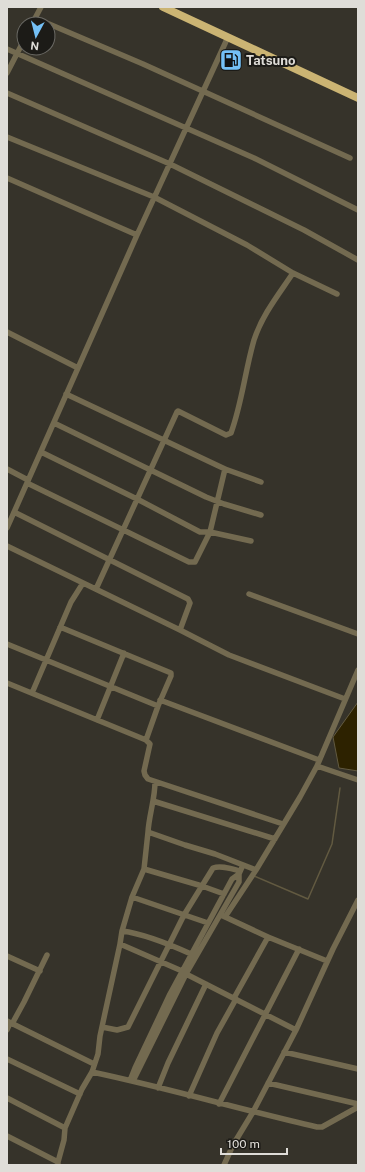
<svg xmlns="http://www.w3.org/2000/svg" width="365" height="1172" viewBox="0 0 365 1172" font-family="'Public Sans',sans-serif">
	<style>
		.water { fill: #2d2200; stroke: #625a41 }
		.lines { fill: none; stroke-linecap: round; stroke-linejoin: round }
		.stream { stroke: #625a41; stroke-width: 1.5 }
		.minor { stroke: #736a50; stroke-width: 5.5 }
		.highway { stroke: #cbb473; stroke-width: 8 }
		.labels { text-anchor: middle; stroke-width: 4; stroke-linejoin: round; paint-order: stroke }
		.poi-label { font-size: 13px; font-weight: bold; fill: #dfddd8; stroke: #1c1b17; text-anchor: start }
	</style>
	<rect width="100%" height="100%" fill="#36332a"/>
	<path class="water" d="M358 702V771L339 768 333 737Z"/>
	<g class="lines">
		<path class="stream" d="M254 876 308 899 332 844 340 788"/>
		<path class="minor" d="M35 18 143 64 350 158
			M32 24 41 7
			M7 49 254 158 358 210
			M7 73 24 40
			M7 93 170 164 304 230 358 260
			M7 137 154 197 247 245 293 273 337 294
			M7 178 137 235
			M7 332 78 368
			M66 394 225 469 261 482
			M54 423 206 497 224 504 261 515
			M41 452 137 499 200 532H210L251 541
			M7 469 28 480
			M27 483 189 562H195L210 532 225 469
			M7 528 137 235 228 37
			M7 546 180 630 190 603 188 599 14 512
			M96 589 177 412 178 411 226 435 231 433C242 403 245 371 254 340 262 315 279 294 293 273
			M249 594 358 634
			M60 627 171 673V676L158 706 146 740
			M180 630 229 655 345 699
			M7 644 158 706
			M7 683 146 740 150 744 144 771 145 775 148 779 283 824
			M32 693 71 602 83 583
			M160 700 319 760
			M97 720 124 653
			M317 766 358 780
			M155 782C155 799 149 815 148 832L185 845 215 854 256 870 225 917
			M153 801 275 839
			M144 869 202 886 224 894
			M256 870 300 797 317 766 358 670
			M132 897 208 923
			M223 916 268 937 327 961
			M122 931C145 934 169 944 191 954
			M120 944 122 931 132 897 144 869 148 832
			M7 956 40 971
			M186 974 296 1030
			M234 998 268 937
			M7 1021 94 1064
			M12 1024 24 1002 47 955
			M102 1027 117 1030 128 1027 184 915 213 868C221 865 232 869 240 871
			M7 1030 10 1023
			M284 1052 358 1069
			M7 1059 80 1094
			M92 1072C168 1088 242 1110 317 1127H322L358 1107
			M131 1078 135 1068 170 994 232 879 239 874
			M133 1081 186 974 239 882V874L243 865
			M268 1083 358 1104
			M158 1088 168 1063 206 984
			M189 1096 217 1033 236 999
			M7 1098 65 1128
			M219 1104 299 949
			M7 1136 58 1162
			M58 1165V1162L64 1140 65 1128 82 1089 92 1072 98 1054 100 1036 120 944 182 971
			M224 1165 233 1145 253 1112 296 1030 333 949 358 900"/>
		<path class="highway" d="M163 7 358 98"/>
	</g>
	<defs>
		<g id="fuel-square" transform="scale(1.15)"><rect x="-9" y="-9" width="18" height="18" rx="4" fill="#74c0f6" stroke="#1c1b17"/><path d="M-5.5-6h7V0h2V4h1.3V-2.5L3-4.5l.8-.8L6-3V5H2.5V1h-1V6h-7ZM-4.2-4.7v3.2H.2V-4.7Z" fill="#111"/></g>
	</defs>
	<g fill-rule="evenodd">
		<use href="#fuel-square" x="231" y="60"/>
	</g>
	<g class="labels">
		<g class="poi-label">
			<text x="246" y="65">Tatsuno</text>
		</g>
	</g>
	<rect width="365" height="1172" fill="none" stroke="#dfddd8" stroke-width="16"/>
	<g transform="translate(36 36) rotate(187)"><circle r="19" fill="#1c1b17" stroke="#6a6964"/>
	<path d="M0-3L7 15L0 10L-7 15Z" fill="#74c0f6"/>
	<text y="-6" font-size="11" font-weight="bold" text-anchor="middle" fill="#dfddd8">N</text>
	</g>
	<path d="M221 1148v6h66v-6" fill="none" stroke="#dfddd8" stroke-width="2"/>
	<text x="227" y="1148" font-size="12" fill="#dfddd8" stroke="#1c1b17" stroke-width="3" paint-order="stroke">100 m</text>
</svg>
